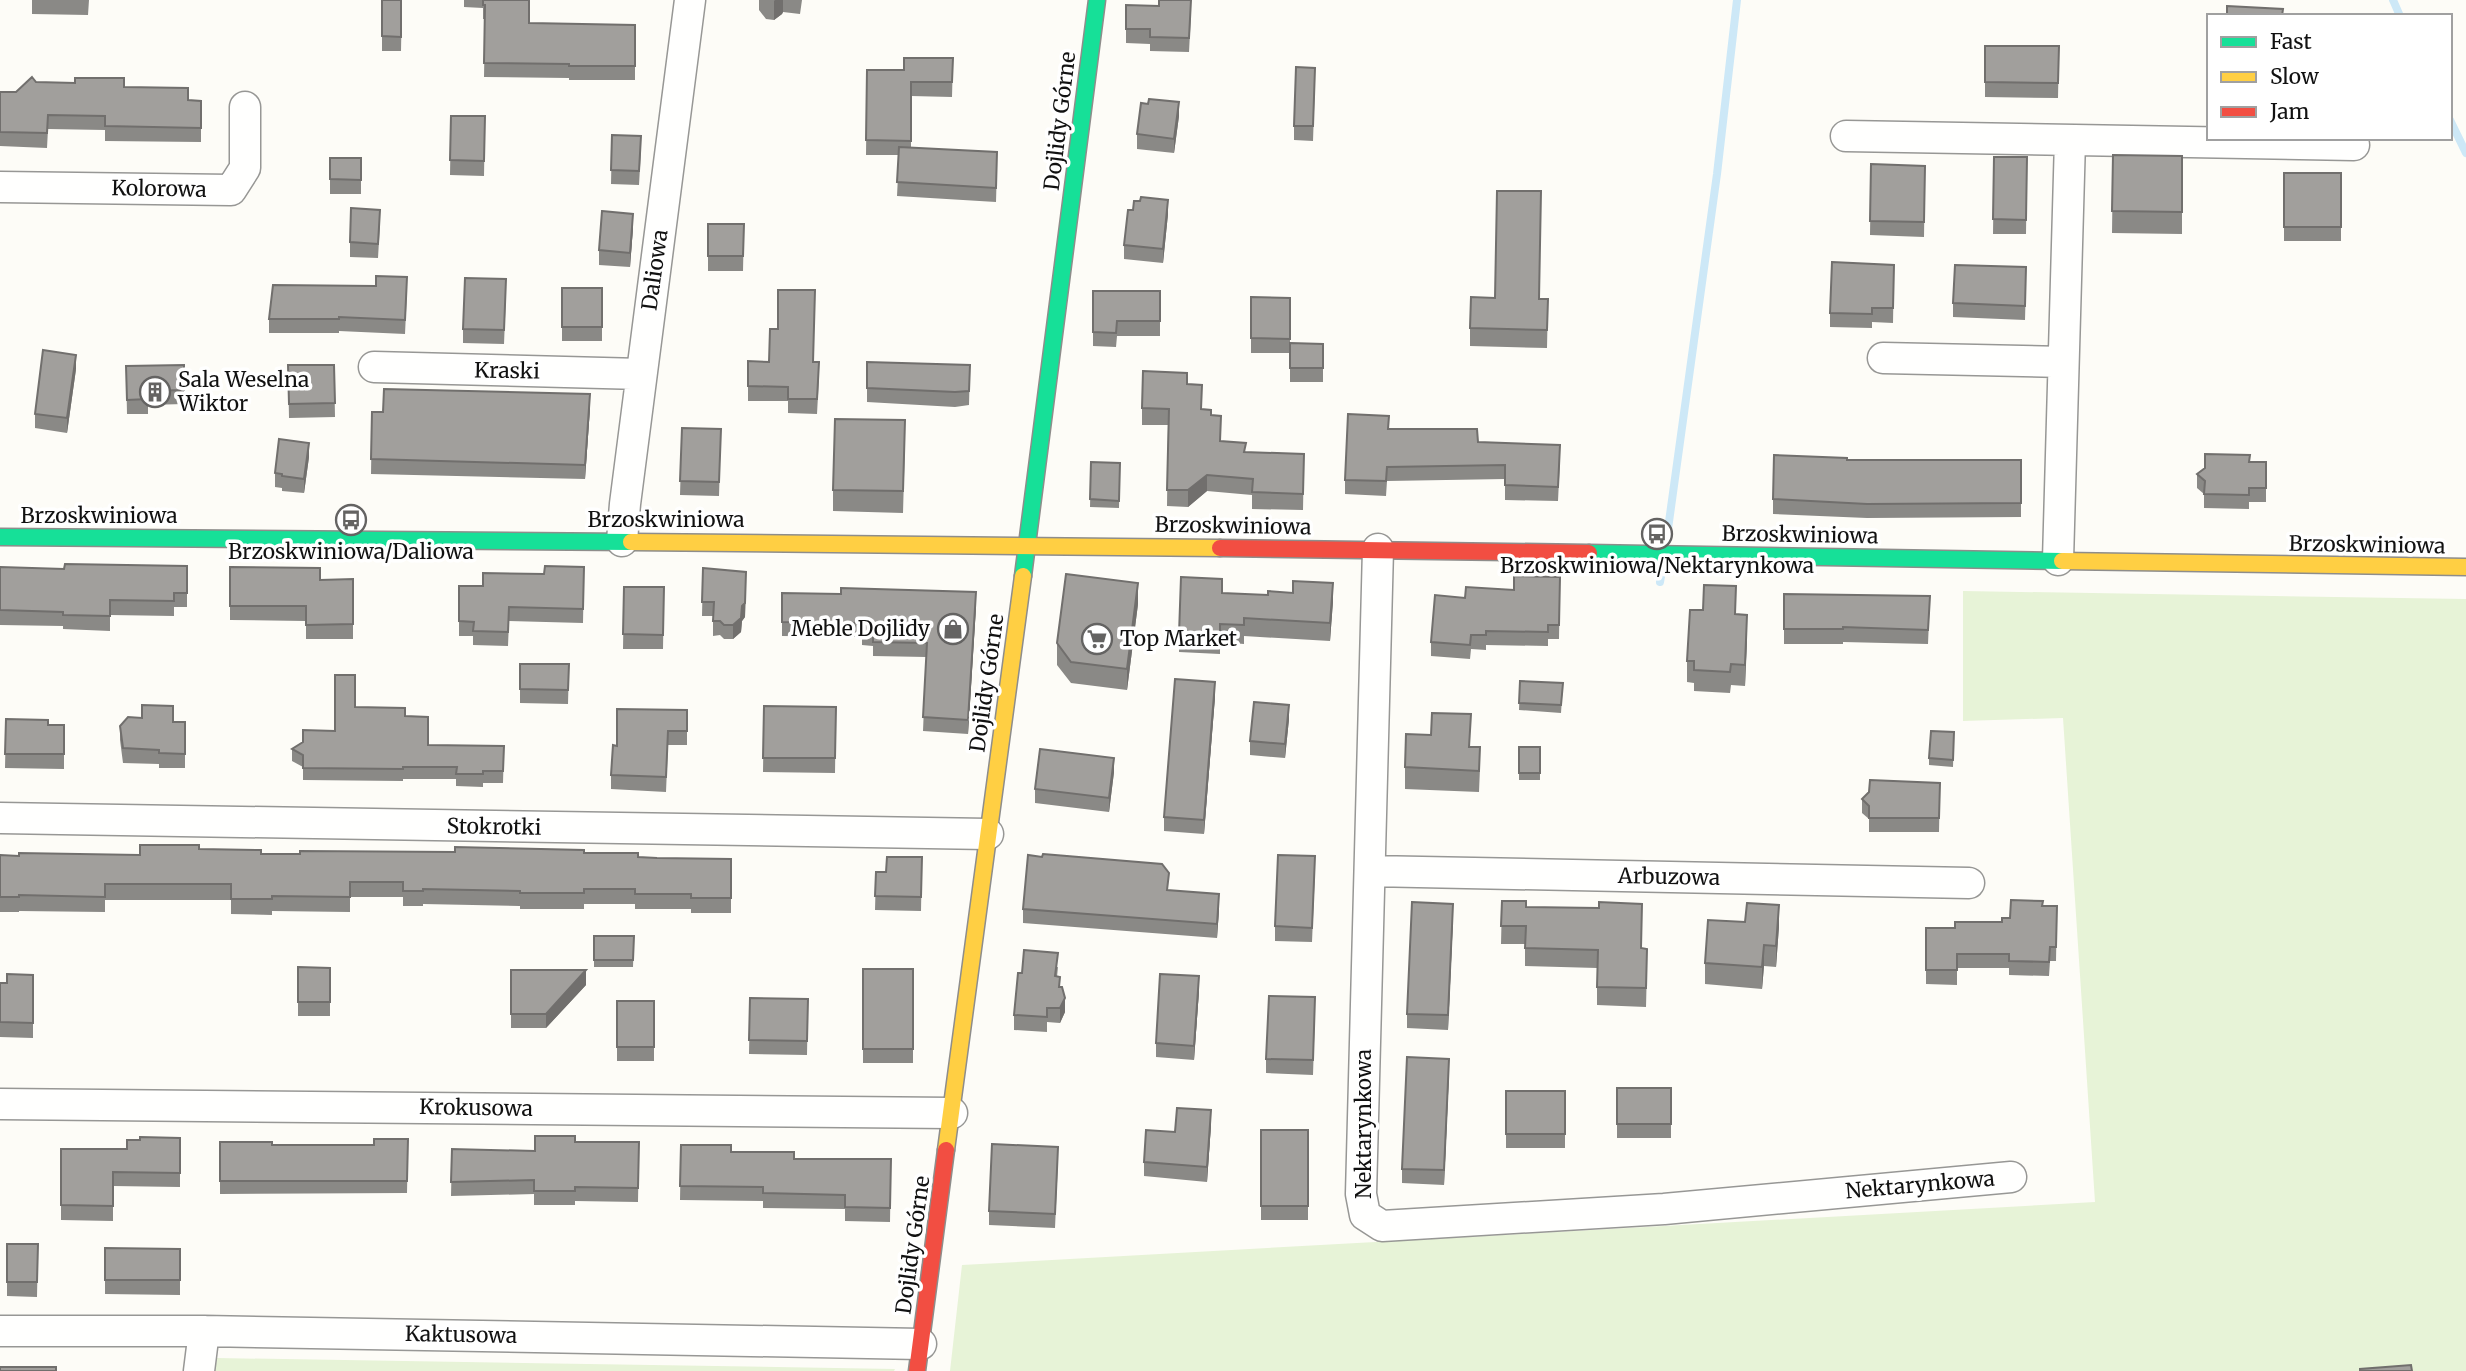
<svg xmlns="http://www.w3.org/2000/svg" width="2466" height="1371" viewBox="0 0 2466 1371" font-family="Merriweather,serif">
	<style>
		.green { fill: #e7f3d7 }
		.lines { fill: none; stroke-linecap: round; stroke-linejoin: round }
		.stream { stroke: #cde8f7; stroke-width: 8 }
		.street-casing { stroke: #979795; stroke-width: 33 }
		.fast-casing { stroke: #8e8d8b; stroke-width: 19 }
		.slow-casing { stroke: #8e8d8b; stroke-width: 19 }
		.jam-casing { stroke: #8e8d8b; stroke-width: 19 }
		.street { stroke: #fffffe; stroke-width: 30 }
		.fast { stroke: #16e098; stroke-width: 16 }
		.slow { stroke: #ffcf43; stroke-width: 16 }
		.jam { stroke: #f24e42; stroke-width: 16 }
		.wall { fill: #8a8986 }
		.shaded-wall { fill: #716f6d }
		.building { fill: #a19f9c; stroke: #716f6d; stroke-width: 2 }
		.labels { text-anchor: middle; stroke-width: 7; stroke-linejoin: round; paint-order: stroke }
		.street-label { font-size: 21px; fill: #111; stroke: #fff }
		.poi-label { font-size: 21px; fill: #111; stroke: #fff; text-anchor: start }
	</style>
	<rect width="100%" height="100%" fill="#fdfcf7"/>
	<path class="green" d="M1963 591 2466 599V1371H950L962 1265 2095 1202 2063 718 1963 721Z
		M217 1358 895 1369 894 1371H215Z"/>
	<g class="lines">
		<path class="stream" d="M2393 0 2400 16
			M2450 120 2466 153
			M1668 529 1717 174 1737 0
			M1660 582 1662 571"/>
		<g class="street-casing">
			<path id="street" d="M1846 136 2354 145
				M0 187 231 190 245 168V107
				M1883 358 2063 362
				M374 367 641 374
				M622 541 625 504 690 0
				M1378 549 1361 1194 1365 1215 1382 1226 1664 1209 2011 1177
				M2058 560 2070 140
				M0 818 988 834
				M1370 871 1969 883
				M0 1104 952 1113
				M0 1331H204L921 1344
				M199 1371 204 1331"/>
		</g>
		<g class="fast-casing">
			<path id="fast" d="M0 537 631 542
				M1589 553 2062 561
				M1023 576 1097 0"/>
		</g>
		<g class="slow-casing">
			<path id="slow" d="M631 542 1220 548
				M2062 561 2466 567
				M946 1150 1023 576"/>
		</g>
		<g class="jam-casing">
			<path id="jam" d="M1220 548 1589 553
				M917 1371 946 1150"/>
		</g>
		<use href="#street" class="street"/>
		<use href="#fast" class="fast"/>
		<use href="#slow" class="slow"/>
		<use href="#jam" class="jam"/>
	</g>
	<path class="wall" d="M32 0H89L88 15 32 14Z
		M382 0H402L401 51H382Z
		M464 0H529V23L635 25V80H569V78L484 77 485 19H483V8L464 7Z
		M759 0H802L800 14 783 12 782 14 774 20 766 19 759 10Z
		M1126 5 1191 14 1189 52 1150 51V44L1126 43Z
		M1985 46H2059L2058 98 1985 97Z
		M953 58 952 97 911 96V148L997 166 996 202 897 196 899 155H866L867 70H904Z
		M36 82 124 87 188 100 201 101V142L105 141V130L48 129 47 148 0 146V92H16Z
		M1315 82 1313 141 1294 140V126Z
		M451 116H485L484 176 450 175Z
		M1179 116 1174 153 1137 149V134Z
		M612 135 641 150 639 185 611 184Z
		M2113 155 2182 156V234L2112 233Z
		M1994 157H2027L2026 234H1993Z
		M330 158H361V194H330Z
		M1871 164 1925 166 1924 237 1870 235Z
		M2284 173H2341V241H2284Z
		M1133 210 1168 214 1163 263 1124 259V245Z
		M380 224 378 258 350 257V242Z
		M708 224H744L743 271H708Z
		M633 228 630 267 599 265V250Z
		M1894 265 1893 323 1872 322V328L1830 327V313Z
		M2026 282 2025 320 1953 317V303Z
		M562 288H602V341H562Z
		M407 291 405 334 339 331V333H269V319Z
		M1093 291H1160V336H1117L1116 347 1093 346Z
		M506 293 504 344 463 343V329Z
		M1251 297 1290 298V353H1251Z
		M1539 299H1548L1547 348 1470 346V328Z
		M1290 343 1323 344V382H1290Z
		M748 361 813 362 819 377 817 414 788 413V401H748Z
		M867 362 970 365 969 405 955 407 867 402Z
		M184 365V404L148 405V414H127L126 366Z
		M288 365H334L335 417 289 418Z
		M76 369 67 433 35 428V414Z
		M1187 384 1202 409 1211 415 1220 441 1246 452 1304 454 1303 510 1252 509V495L1207 491 1188 507 1167 506 1168 425H1142V408Z
		M590 408 585 479 371 474 372 412Z
		M682 428 721 429 719 496 680 495Z
		M1389 429 1478 442 1560 459 1558 501 1505 500V479L1387 481 1386 496 1345 494V480Z
		M905 442 903 513 833 511V490Z
		M309 457 304 493 282 491V488L275 487V473Z
		M1847 460H2021V517L1867 518 1773 514V499Z
		M1091 462 1120 463 1119 508 1090 507Z
		M2250 462H2266V502H2249V509L2204 508V494L2197 488V474Z
		M187 566V607H174V616L110 615V631L63 629V626L0 625V567L64 569Z
		M230 567 320 580 353 579V639H306V621L230 620Z
		M584 567 583 623 509 621 508 646 473 645V636H459V586H483Z
		M703 568 746 587 745 617 742 621 741 632 733 639H724L720 635 713 636V616H702Z
		M1560 577 1559 639H1548V646L1486 645V650L1471 649 1470 659 1431 656V642L1465 598 1514 590Z
		M624 587H664L663 649H623Z
		M782 593 976 606 968 734 923 731 926 657 873 656V646L862 645V637L782 636Z
		M1222 593 1333 601 1330 641 1244 636V644L1220 642V654L1179 652V634Z
		M1784 594 1930 596 1928 644 1843 642V644H1784Z
		M1138 604 1127 690 1071 683 1057 665V643Z
		M1736 614 1747 636 1745 686 1731 685 1730 693 1694 691V683L1687 682V661Z
		M520 664H569L568 704 520 703Z
		M1520 681 1563 683 1561 713 1519 710Z
		M1215 697 1204 834 1164 831V817Z
		M764 706 836 707 835 773 763 772Z
		M355 707 405 716 428 745 504 746 503 783H483V787L456 786V779H403V781L303 780V767L292 761V749L335 731Z
		M687 710V745H668L666 792 611 789V775L617 746Z
		M6 719 48 725H64V769L5 768Z
		M1289 719 1285 758 1250 755V741Z
		M173 722H185V768H159V764L123 763 120 740V726Z
		M1954 732 1953 767 1929 765V758Z
		M1470 747 1480 768 1479 792 1405 789V767Z
		M1519 747H1540V780H1519Z
		M1114 772 1109 812 1035 803V789Z
		M1940 783 1939 832H1869V819L1862 813V799Z
		M199 849 261 854 584 853 657 858 731 859V913H691V909H635V904H584V909H520V906L423 904V906H403V897H350V912L272 911V915L231 914V900H105V912L19 911V912H0V855H140Z
		M922 857 921 911 875 910 876 872H886Z
		M1315 871 1312 942 1275 941V926Z
		M1168 890 1219 909 1217 938 1023 923V909Z
		M1502 901 1526 907 1642 922 1641 948 1647 967 1646 1007 1597 1005V968L1525 966V944H1501Z
		M2043 906H2057L2056 961H2050L2049 976 2009 975V968H1957V985L1926 984V928H1955L2002 922Z
		M1453 919 1448 1030 1407 1028V1014Z
		M1779 926 1776 967 1764 966 1762 989 1705 984V963Z
		M594 936H634L633 967H594Z
		M298 967 330 968V1016H298Z
		M1058 967 1057 977 1065 1012 1060 1023 1047 1022V1032L1014 1030V1015L1022 973Z
		M863 969H913V1063H863Z
		M511 970 586 985 546 1028H511Z
		M33 975V1038L0 1037V983H7Z
		M1199 991 1194 1060 1156 1057V1043Z
		M750 998 808 999 807 1055 749 1054Z
		M617 1001H654V1061H617Z
		M1315 1012 1313 1075 1266 1073V1059Z
		M1449 1073 1444 1185 1402 1183V1169Z
		M1617 1088H1671V1138H1617Z
		M1506 1091H1565V1148H1506Z
		M1211 1125 1207 1182 1144 1176V1162L1175 1132Z
		M1261 1130H1308V1220H1261Z
		M180 1138V1187L113 1186V1221L61 1220V1149H127Z
		M408 1139 407 1193 220 1194V1142L272 1145H374Z
		M575 1142H639L638 1202 575 1201V1205H534V1194L451 1196 452 1149 535 1151Z
		M681 1145 794 1159H891L890 1222 845 1221V1209L763 1208V1201L680 1200Z
		M1058 1161 1055 1228 989 1225V1211Z
		M7 1244H38L37 1297 7 1296Z
		M105 1248 180 1249V1295L105 1294Z"/>
	<path class="shaded-wall" d="M775 0H783V12L782 14 774 20V1Z
		M1179 102V116L1174 153V139Z
		M1168 200V214L1163 263V249Z
		M633 214V228L630 267V253Z
		M76 355V369L67 433V418Z
		M590 394V408L585 479V465Z
		M309 443V457L304 493V479Z
		M1207 475V491L1188 507V490Z
		M746 572 745 617 742 621 741 632 733 639V625L742 606Z
		M1138 583V604L1127 690V669Z
		M1333 583V601L1330 641V623Z
		M976 592V606L968 734V720Z
		M1747 615V636L1745 686V665Z
		M1215 682V697L1204 834V820Z
		M1289 705V719L1285 758V744Z
		M1114 758V772L1109 812V798Z
		M1219 894V909L1217 938V924Z
		M1453 904V919L1448 1030V1015Z
		M1779 905V926L1776 967V946Z
		M1764 945V966L1762 989V967Z
		M586 970V985L546 1028V1014Z
		M1199 976V991L1194 1060V1046Z
		M1065 998V1012L1060 1023V1008Z
		M1449 1059V1073L1444 1185V1170Z
		M1211 1110V1125L1207 1182V1167Z"/>
	<path class="building" d="M382 0H401V37L382 36Z
		M483 0H529V23L635 25V66H569V64L484 63 485 5H483Z
		M1159 0H1191L1189 38 1150 37V29H1126V5L1159 6Z
		M2227 6 2283 9 2282 16H2227Z
		M1985 46H2059L2058 83 1985 82Z
		M904 58H953L952 82H911V141L866 140 867 70H904Z
		M1296 67 1315 68 1313 126H1294Z
		M32 77 36 82 75 83V78H124V87L188 88V100L201 101V128L105 126V116L48 115 47 133 0 132V92H16Z
		M1149 99 1179 102 1174 139 1137 134 1141 103 1148 104Z
		M451 116H485L484 161 450 160Z
		M612 135 641 136 639 171 611 170Z
		M899 147 997 152 996 188 897 182Z
		M2113 155 2182 156V212L2112 211Z
		M1994 157H2027L2026 220 1993 219Z
		M330 158H361V180L330 179Z
		M1871 164 1925 166 1924 222 1870 221Z
		M2284 173H2341V227H2284Z
		M1497 191H1541L1539 299H1548L1547 330 1470 328 1471 297 1495 298Z
		M1141 197 1168 200 1163 249 1124 245 1128 210H1133L1134 201H1140Z
		M351 208 380 210 378 244 350 242Z
		M602 211 633 214 630 253 599 250Z
		M708 224H744L743 256H708Z
		M1832 262 1894 265 1893 308H1872V314L1830 313Z
		M1955 265 2026 267 2025 306 1953 303Z
		M376 276 407 277 405 320 339 317V319H269L273 285 376 286Z
		M465 278 506 279 504 330 463 329Z
		M562 288H602V327H562Z
		M778 290H815L813 362H819L817 399H788V387L748 386V361L769 362 770 329H778Z
		M1093 291H1160V321H1117L1116 333 1093 332Z
		M1251 297 1290 298V339L1251 338Z
		M1290 343 1323 344V368H1290Z
		M43 350 76 355 67 418 35 414Z
		M867 362 970 365 969 391 955 392 867 388Z
		M184 365V390L148 391V399L127 400 126 366Z
		M288 365H334L335 403 289 404Z
		M1143 371 1187 373V384L1202 385 1201 409 1211 410V415L1221 416 1220 441 1246 443 1244 452 1304 454 1303 494 1252 492 1253 479 1207 475 1188 490H1167L1169 409 1142 408Z
		M384 389 590 394 585 465 371 459 372 412H383Z
		M1348 414 1389 416 1388 429H1477L1478 442 1560 445 1558 487 1505 485V465L1387 467 1386 481 1345 480Z
		M835 419 905 420 903 491 833 490Z
		M682 428 721 429 719 482 680 481Z
		M279 439 309 443 304 479 282 476V474L275 473Z
		M2205 454 2250 455 2249 462H2266V488H2249V495L2204 494 2205 481 2197 474 2205 468Z
		M1774 455 1847 458V460H2021V503L1867 504 1773 499Z
		M1091 462 1120 463 1119 501 1090 499Z
		M65 564 187 566V593H174V601L110 600V616L63 615V612L0 610V567L64 569Z
		M545 566 584 567 583 609 509 607 508 632 473 631 474 622 459 621V586H483V573L544 574Z
		M230 567 320 568V580L353 579V624L306 625V606H230Z
		M703 568 746 572 745 603 742 606 741 618 733 625H724L720 621H713L714 602H702Z
		M1066 574 1138 583 1127 669 1071 662 1057 643Z
		M1514 576 1560 577 1559 625H1548V632L1486 631V635H1471L1470 645 1431 642 1435 595 1465 598 1466 587 1514 590Z
		M1181 577 1222 579V593L1268 595V591L1293 593V581L1333 583 1330 623 1244 618V625L1220 624V635L1179 634Z
		M1704 585 1736 586 1735 614 1747 615 1745 665 1731 664 1730 672 1694 670V661H1687L1690 610H1703Z
		M624 587H664L663 635 623 634Z
		M841 588 976 592 968 720 923 717 927 643 873 642V632H862V623L782 622V593L841 594Z
		M1784 594 1930 596 1928 630 1843 627V629H1784Z
		M520 664H569L568 690 520 689Z
		M335 675H355V707L405 708V716L428 717V745L504 746 503 771H483V774H456L457 767H403V769L303 768V755L292 749 303 742V730L335 731Z
		M1175 679 1215 682 1204 820 1164 817Z
		M1520 681 1563 683 1561 705 1519 703Z
		M1254 702 1289 705 1285 744 1250 741Z
		M142 705 173 706V722H185V754L159 753V750L123 748 120 726 128 717 142 718Z
		M764 706 836 707 835 758H763Z
		M617 709 687 710V731H668L666 777 611 775 613 745 617 746Z
		M1432 713 1471 714 1469 747H1480L1479 771 1405 767 1406 734 1431 735Z
		M6 719 48 720V725H64V754H5Z
		M1931 731 1954 732 1953 760 1929 758Z
		M1519 747H1540V773H1519Z
		M1040 749 1114 758 1109 798 1035 789Z
		M1870 780 1940 783 1939 818H1869V806L1862 799 1869 792Z
		M140 845H199V849L261 850V854H300V851L455 852V847L584 850V853H638V857L657 858 731 859V898H691V894H635V889H584V893H520V891L423 889V891H403V882H350V897L272 896V899H231V884H105V897L19 895V897H0V855L19 856V853L140 855Z
		M1043 854 1162 864 1169 873 1167 890 1219 894 1217 924 1023 909 1028 855 1042 857Z
		M1278 855 1315 856 1312 928 1275 926Z
		M887 857H922L921 897 875 896 876 872H886Z
		M2011 900 2043 901 2042 906H2057L2056 947H2050L2049 962 2009 961V954H1957V970H1926V928H1955V922H2002V918H2010Z
		M1502 901H1526V907L1599 908V902L1642 904 1641 948 1647 949 1646 988 1597 987 1598 950 1525 948 1526 926H1501Z
		M1412 902 1453 904 1448 1015 1407 1014Z
		M1747 903 1779 905 1776 946 1764 945 1762 967 1705 963 1708 920 1745 922Z
		M594 936H634L633 960H594Z
		M1024 950 1058 953 1055 976 1060 977 1059 987H1062L1065 998 1060 1008H1047V1017L1014 1015 1018 973H1022Z
		M298 967 330 968V1002H298Z
		M863 969H913V1049H863Z
		M511 970H586L546 1014H511Z
		M7 974 33 975V1023L0 1022V983H7Z
		M1160 974 1199 976 1194 1046 1156 1043Z
		M1269 996 1315 997 1313 1060 1266 1059Z
		M750 998 808 999 807 1041 749 1040Z
		M617 1001H654V1047H617Z
		M1407 1057 1449 1059 1444 1170 1402 1169Z
		M1617 1088H1671V1124H1617Z
		M1506 1091H1565V1134H1506Z
		M1177 1108 1211 1110 1207 1167 1144 1162 1146 1130 1175 1132Z
		M1261 1130H1308V1206H1261Z
		M535 1136H575V1142H639L638 1188 575 1187V1191H534V1180L451 1182 452 1149 535 1151Z
		M140 1137 180 1138V1173L113 1172V1206L61 1205V1149H127V1140H140Z
		M374 1139H408L407 1181H220V1142H272V1145H374Z
		M992 1144 1058 1147 1055 1214 989 1211Z
		M681 1145H731V1152H794V1159H891L890 1208 845 1207V1195L763 1193V1187L680 1186Z
		M7 1244H38L37 1282H7Z
		M105 1248 180 1249V1280H105Z
		M2411 1365 2412 1371H2360V1369Z
		M0 1367H56V1371H0Z"/>
	<defs>
		<g id="building-ring" transform="scale(1.575)"><circle r="9.5" fill="#fff" stroke="#646362" stroke-width="1.5"/><path d="M-4-6H4V6H1V3H-1V6H-4ZM-2.5-4.3h1.7v1.8h-1.7ZM.8-4.3h1.7v1.8H.8ZM-2.5-1h1.7V.8h-1.7ZM.8-1h1.7V.8H.8Z" fill="#646362"/></g>
		<g id="bus-ring" transform="scale(1.575)"><circle r="9.5" fill="#fff" stroke="#646362" stroke-width="1.5"/><path d="M-5-6H5V4H4V6H2V4H-2V6H-4V4H-5ZM-3.5-4V0h7V-4ZM-3.5 1.2v1.5H-2V1.2ZM2 1.2v1.5H3.5V1.2Z" fill="#646362"/></g>
		<g id="shop-ring" transform="scale(1.575)"><circle r="9.5" fill="#fff" stroke="#646362" stroke-width="1.5"/><path d="M-5-2.5h2.3a2.7 3.5 0 0 1 5.4 0H5L5.5 6h-11ZM-1.5-2.5h3a1.5 2.3 0 0 0-3 0Z" fill="#646362"/></g>
		<g id="supermarket-ring" transform="scale(1.575)"><circle r="9.5" fill="#fff" stroke="#646362" stroke-width="1.5"/><path d="M-6-5.5h2.5l.6 2H6L4.5 2H-2.5L-4.4-4H-6ZM-1.5 3.2a1.3 1.3 0 1 0 .1 0ZM3 3.2a1.3 1.3 0 1 0 .1 0Z" fill="#646362"/></g>
	</defs>
	<g fill-rule="evenodd">
		<use href="#building-ring" x="155" y="392"/>
		<use href="#bus-ring" x="351" y="520"/>
		<use href="#bus-ring" x="1657" y="534"/>
		<use href="#shop-ring" x="953" y="629"/>
		<use href="#supermarket-ring" x="1097" y="639"/>
	</g>
	<g class="labels">
		<g class="street-label">
			<text transform="translate(1060 121) rotate(-83)" y="7">Dojlidy Górne</text>
			<text transform="translate(159 189) rotate(1)" y="7">Kolorowa</text>
			<text transform="translate(655 270) rotate(-82)" y="7">Daliowa</text>
			<text transform="translate(507 371) rotate(1)" y="7">Kraski</text>
			<text x="99" y="523">Brzoskwiniowa</text>
			<text x="666" y="527">Brzoskwiniowa</text>
			<text transform="translate(1233 526) rotate(1)" y="7">Brzoskwiniowa</text>
			<text transform="translate(1800 535) rotate(1)" y="7">Brzoskwiniowa</text>
			<text transform="translate(2367 545) rotate(1)" y="7">Brzoskwiniowa</text>
			<text transform="translate(987 683) rotate(-82)" y="7">Dojlidy Górne</text>
			<text transform="translate(494 827) rotate(1)" y="7">Stokrotki</text>
			<text transform="translate(1669 877) rotate(1)" y="7">Arbuzowa</text>
			<text transform="translate(476 1108) rotate(1)" y="7">Krokusowa</text>
			<text transform="translate(1364 1124) rotate(-90)" y="7">Nektarynkowa</text>
			<text transform="translate(1920 1185) rotate(-5)" y="7">Nektarynkowa</text>
			<text transform="translate(913 1245) rotate(-82)" y="7">Dojlidy Górne</text>
			<text transform="translate(461 1335) rotate(1)" y="7">Kaktusowa</text>
		</g>
		<g class="poi-label">
			<text x="178" y="387">Sala Weselna<tspan x="178" dy="24">Wiktor</tspan></text>
			<text x="351" y="559" text-anchor="middle">Brzoskwiniowa/Daliowa</text>
			<text x="1657" y="573" text-anchor="middle">Brzoskwiniowa/Nektarynkowa</text>
			<text x="930" y="636" text-anchor="end">Meble Dojlidy</text>
			<text x="1120" y="646">Top Market</text>
		</g>
	</g>
	<rect x="2207" y="14" width="245" height="126" fill="#ffffff" stroke="#a0a0a0" stroke-width="2"/>
	<rect x="2221" y="37" width="35" height="10" fill="#16e098" stroke="#a0a0a0" stroke-width="2"/>
	<text x="2270" y="49" font-size="21" fill="#111111">Fast</text>
	<rect x="2221" y="72" width="35" height="10" fill="#ffcf43" stroke="#a0a0a0" stroke-width="2"/>
	<text x="2270" y="84" font-size="21" fill="#111111">Slow</text>
	<rect x="2221" y="107" width="35" height="10" fill="#f24e42" stroke="#a0a0a0" stroke-width="2"/>
	<text x="2270" y="119" font-size="21" fill="#111111">Jam</text>
</svg>
